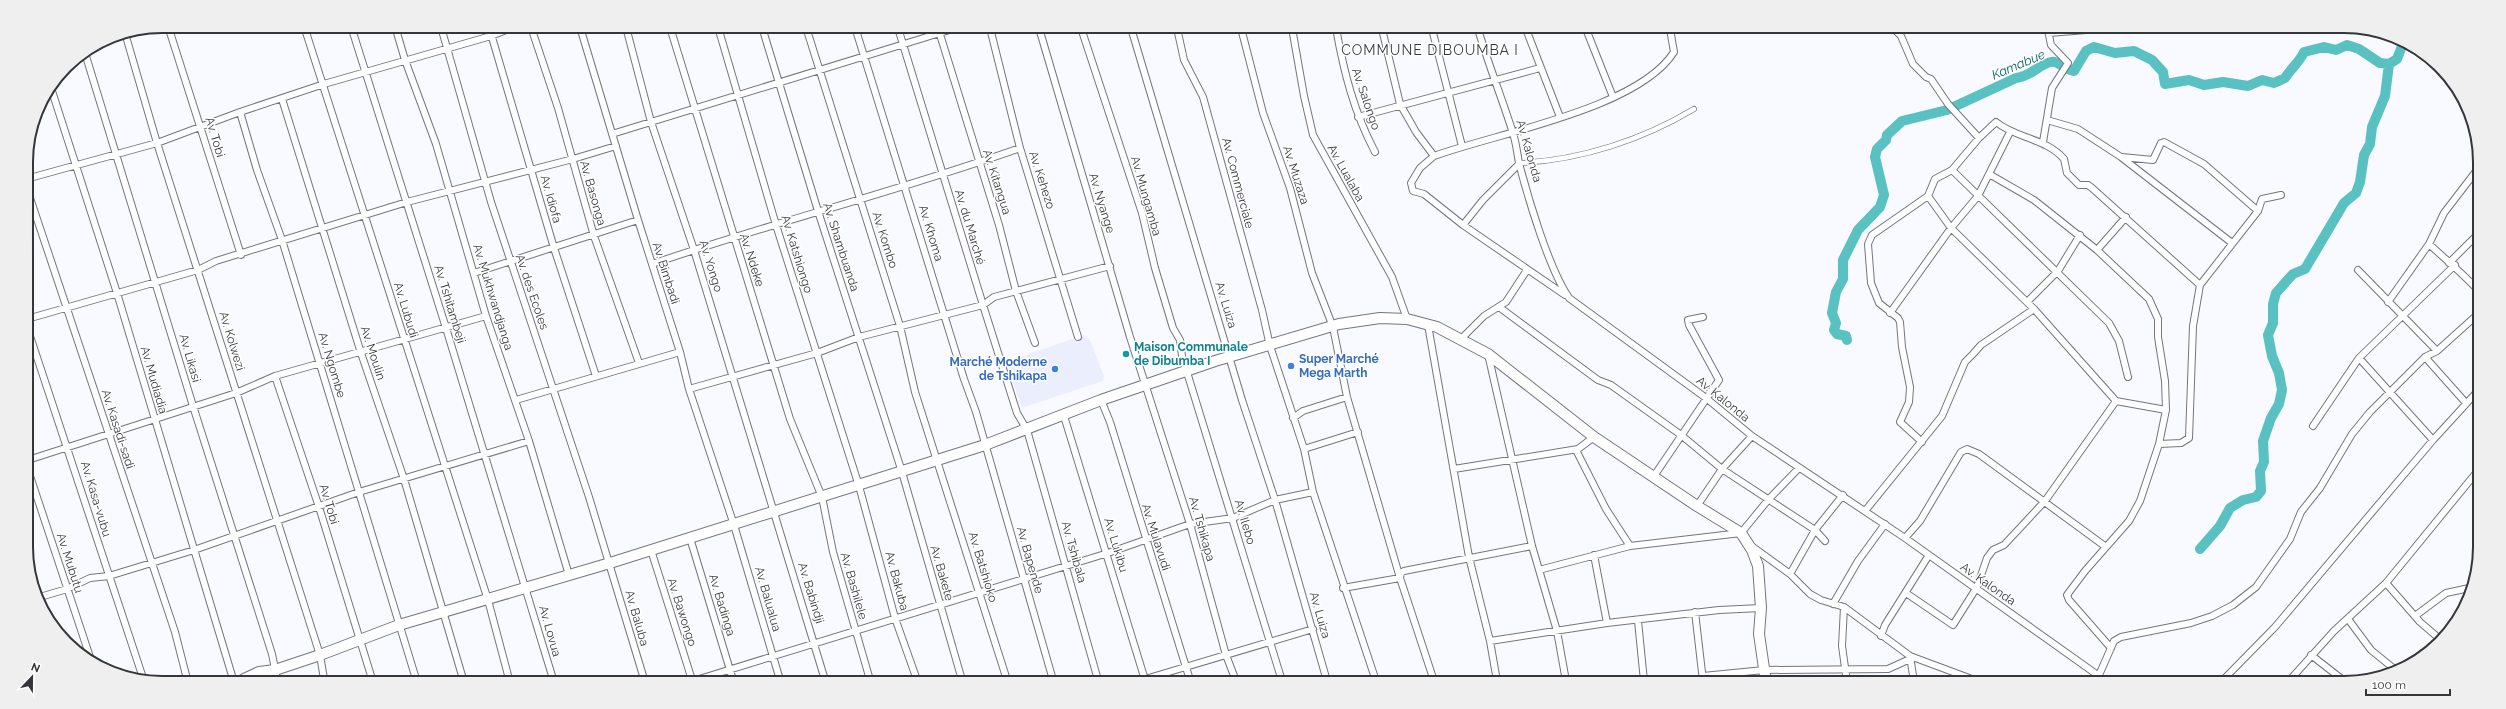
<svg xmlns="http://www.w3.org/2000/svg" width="2506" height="709" viewBox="0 0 2506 709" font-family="Raleway,sans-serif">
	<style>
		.built { fill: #ebeefd }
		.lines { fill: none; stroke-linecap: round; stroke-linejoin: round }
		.river { stroke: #59c1c2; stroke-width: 10 }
		.pedestrian-casing { stroke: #747580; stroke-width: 6 }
		.minor-casing { stroke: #747580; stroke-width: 8 }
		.trunk-casing { stroke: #747580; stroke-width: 12 }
		.pedestrian { stroke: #fff; stroke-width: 4.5 }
		.minor { stroke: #fff; stroke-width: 6 }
		.trunk { stroke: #fff; stroke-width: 10 }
		.culture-dot { fill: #0f9aa8; stroke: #fff; stroke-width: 1.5 }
		.shop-dot { fill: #3f7fe0; stroke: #fff; stroke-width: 1.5 }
		.labels { text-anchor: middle; stroke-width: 3; stroke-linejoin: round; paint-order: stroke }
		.street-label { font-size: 12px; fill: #35363a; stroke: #fff }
		.culture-label { font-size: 12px; font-weight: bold; fill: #0d838f; stroke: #fff; text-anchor: start }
		.shop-label { font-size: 12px; font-weight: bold; fill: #366cbe; stroke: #fff; text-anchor: start }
		.water-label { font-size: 13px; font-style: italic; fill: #066264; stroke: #fff }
		.quarter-label { font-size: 14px; letter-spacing: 1px; fill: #383942; stroke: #fff }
		.rim { fill: none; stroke: #35363a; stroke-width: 2 }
	</style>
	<rect width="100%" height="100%" fill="#f9faff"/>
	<path class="built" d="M1083 335 1090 340 1104 376 1103 381 1022 408 1006 362Z"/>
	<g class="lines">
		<path class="river" d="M1847 340 1846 336 1837 334 1834 330 1836 323 1832 313 1836 292 1843 279V260L1858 230 1880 207 1884 195 1875 157 1877 149 1886 140 1887 135 1902 121 1947 110 2016 78C2030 77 2038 65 2051 62 2058 60 2064 70 2074 71L2086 51 2094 47 2115 53 2134 51 2152 60 2163 72 2165 84 2189 80 2204 85 2223 82 2248 86 2262 80 2274 83 2285 78C2291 68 2299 63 2304 52L2324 47 2336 50 2347 45 2359 49 2380 63 2389 64 2397 59 2404 41
			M2200 549 2220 526 2230 508 2243 500 2256 497 2261 491 2260 471 2264 462 2263 441 2271 418 2279 404 2282 390 2279 373 2272 356 2268 335 2273 323V304L2276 293 2293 274 2305 269 2344 203 2356 193 2360 182 2364 155 2370 144 2372 127 2385 96 2389 64"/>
		<g class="pedestrian-casing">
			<path id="pedestrian" d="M1520 163C1581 160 1642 140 1694 109"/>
		</g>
		<g class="minor-casing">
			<path id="minor" d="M168 26 241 255
				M304 26 488 600 509 679
				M351 26 446 328 553 679
				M395 26 405 60 436 144 486 316 529 441 569 575
				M441 27 491 202 589 497 644 679
				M489 27 554 248 596 376
				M531 27 558 108 594 236 639 363
				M580 27 638 220 680 352 689 389 734 525 780 680
				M626 27 651 122 694 250 825 680
				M670 27 790 419 822 497 833 552 870 680
				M718 27 776 225 859 486 895 618 917 680
				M762 27 818 211 902 472 962 680
				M806 27 900 326 915 392 1007 680
				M855 27 964 379 976 412 1053 680
				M898 28 983 305 1017 413 1027 430 1098 680
				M938 28 999 225 1016 291 1035 343
				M990 28 1020 148 1078 337
				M1039 28 1130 337 1190 524 1226 655 1236 681
				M1081 28 1142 213 1155 268 1173 328 1180 340 1182 356 1282 681
				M1131 28 1242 400 1275 500 1327 681
				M1177 28 1184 60 1203 97 1262 310 1270 346 1304 449 1313 492 1376 681
				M1241 28 1263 113 1290 188 1312 273 1333 327 1347 397 1400 578 1434 681
				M1292 28 1304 96 1313 135 1392 277 1407 319
				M1336 28C1344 73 1354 112 1375 152
				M1382 29 1400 104 1416 132 1434 156
				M1432 29 1462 146
				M1478 29C1488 63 1501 96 1512 130 1516 141 1517 152 1519 163 1528 198 1549 269 1569 298L1706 398 1752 436 1905 538 2099 676
				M1526 29 1560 117
				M1586 29 1613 97
				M1895 30 1901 36 1913 64 1926 77 1931 79 1948 104 1979 138 1996 122C2017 139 2046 138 2064 159L2067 173 2079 185H2088L2092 188 2200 285
				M125 33 157 143 320 655 324 679
				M2049 33 2086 30
				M85 53 193 406 272 654 277 679
				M51 88 117 293 233 679
				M282 99 361 353 404 479 463 679
				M240 112 257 170 282 240 416 679
				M1358 117 1540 68
				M2047 120 2078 129 2121 157 2232 243
				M612 134 956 28
				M2043 142 2052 88 2068 63 2051 45 2048 30
				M2122 157 2153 160 2161 143 2164 142 2204 164 2258 211
				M1952 170 2109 323 2119 341 2128 377
				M1989 174 2034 200 2097 250 2149 299 2158 319V337L2165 381 2166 410 2159 444 2140 501 2129 521 2085 571 2067 595 2069 600 2111 648
				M26 179 157 143 240 112 324 84 491 36 514 27
				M26 186 175 632 187 679
				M1928 196 1951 228 2034 309 2116 401 2166 410
				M1463 225 1483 200 1520 163
				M2429 244C2445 259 2461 272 2477 289
				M2097 250 2126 217
				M2449 263 2477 235
				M652 264C774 222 899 191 1020 148
				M2358 270 2437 351
				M474 273 638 220
				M1565 295 1463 225 1424 194 1413 191 1411 183 1420 168 1434 156C1497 133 1638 109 1674 52L1670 29
				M2027 302 2058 271 2080 235
				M2388 302 2429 244 2444 213 2477 170
				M1499 307 1598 380 1611 385 1681 435 1722 469 1815 530 1825 541
				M1890 313 1951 228 1978 196 2010 132
				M27 319 198 270 216 261 407 202 573 159 616 146
				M1428 325 1469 557 1490 641 1497 681
				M27 327 143 678
				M1461 339 1484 316 1506 302 1527 270
				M1488 354 1532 546 1557 631 1566 681
				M2425 357 2466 403
				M2359 358 2433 440
				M275 376 319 507 372 679
				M689 389 817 353 859 337 983 305 994 297 1110 266
				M516 400 680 352
				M1101 400 1110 422 1190 680
				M1064 416 1145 680
				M1293 418 1303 411 1347 397
				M2313 426 2359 358 2455 265
				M1922 442 1900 422 1909 402 1910 387 1902 347 1900 322 1898 318 1879 303 1871 283 1868 244 1872 235 1928 196 1935 179 1952 170 1979 138
				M2159 444 2181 443 2189 438 2193 326 2200 285 2258 211 2262 199 2281 195
				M1304 449 1358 432
				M1576 450 1606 509 1630 546
				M28 460 236 393 275 376 486 316
				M1454 469 1578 449 1594 437
				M28 470 92 663
				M1654 476 1719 380 1689 325 1688 320 1703 317
				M1697 506 1722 469 1752 436
				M1865 511 1942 416 1965 362 1973 354 1981 345 2034 309
				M690 538 733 680
				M1905 538 1920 521 1961 452 1967 449 1979 454 2106 547
				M1750 545 1790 574 1810 594 1821 600 1844 607 1910 656 1980 682
				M651 550 692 680
				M1594 555 1607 623
				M1539 570 1630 546 1741 533 1768 500 1799 468
				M1790 574 1815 530 1843 495
				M2386 583 2420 622 2441 640
				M1343 588 1400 578 1401 573 1404 571 1532 546
				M1906 593 1953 625 1977 587 1987 558 1993 550 2004 545 2045 501 2116 401
				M40 597 67 589 90 578 109 576 194 550 359 492 529 441
				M1833 604 1858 561 1885 524
				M1844 607 1842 646 1847 682
				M1695 612 1703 681
				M2415 616 2446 593 2474 587
				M2348 619 2371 650 2398 672
				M1638 621 1644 681
				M1881 636 1885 625 1929 555
				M1490 641 1607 623 1719 610 1761 608
				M2311 655 2347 683
				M1910 656 1914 682
				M1703 676 1764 670 1888 669 1910 659
				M696 680 1108 553 1190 524 1233 518 1275 500 1313 492
				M1142 680 1313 629
				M2096 682 2114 641 2121 637 2191 623 2212 616 2233 605 2256 587 2290 539 2301 512 2320 488 2352 434 2370 412 2425 357 2437 351 2477 315
				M2221 682 2275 627 2433 440 2476 393
				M2287 683 2334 631 2386 583 2476 473"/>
		</g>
		<g class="trunk-casing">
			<path id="trunk" d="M244 679 259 672 275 670 320 655 399 625 610 563 985 445 1101 400 1215 361 1339 324 1380 318 1407 319 1437 327 1488 354 1594 437 1697 506 1741 533 1752 550 1758 566 1761 608 1759 634 1766 682"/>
		</g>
		<use href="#pedestrian" class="pedestrian"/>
		<use href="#minor" class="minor"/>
		<use href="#trunk" class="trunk"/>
	</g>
	<circle class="culture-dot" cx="1126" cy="354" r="4"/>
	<g class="shop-dot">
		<circle cx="1291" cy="366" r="4"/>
		<circle cx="1055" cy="369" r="4"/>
	</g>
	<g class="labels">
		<g class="street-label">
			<text transform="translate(1366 99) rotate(71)" y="4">Av. Salongo</text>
			<text transform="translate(215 137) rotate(73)" y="4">Av. Tobi</text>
			<text transform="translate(1529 151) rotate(74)" y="4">Av. Kalonda</text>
			<text transform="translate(1346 173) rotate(61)" y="4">Av. Lualaba</text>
			<text transform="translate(1296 175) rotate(72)" y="4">Av. Muzaza</text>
			<text transform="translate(1042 180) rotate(72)" y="4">Av. Kehezo</text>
			<text transform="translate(997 182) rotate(72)" y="4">Av. Kitangua</text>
			<text transform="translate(1238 183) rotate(75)" y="4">Av. Commerciale</text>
			<text transform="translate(593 193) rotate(74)" y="4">Av. Basonga</text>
			<text transform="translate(1146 196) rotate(74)" y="4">Av. Mungamba</text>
			<text transform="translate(551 199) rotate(74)" y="4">Av. Idiofa</text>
			<text transform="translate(1102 203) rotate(73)" y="4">Av. Nyange</text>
			<text transform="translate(970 227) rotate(73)" y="4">Av. du Marché</text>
			<text transform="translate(931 233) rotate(73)" y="4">Av. Khoma</text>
			<text transform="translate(885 240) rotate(72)" y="4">Av. Kombo</text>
			<text transform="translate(841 247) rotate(72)" y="4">Av. Shambuanda</text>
			<text transform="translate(797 254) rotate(73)" y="4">Av. Katshiongo</text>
			<text transform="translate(752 260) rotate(72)" y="4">Av. Ndeke</text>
			<text transform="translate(711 266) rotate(73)" y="4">Av. Yongo</text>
			<text transform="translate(666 273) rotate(72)" y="4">Av. Bimbadi</text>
			<text transform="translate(532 292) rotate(71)" y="4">Av. des Ecoles</text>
			<text transform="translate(493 297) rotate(73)" y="4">Av. Mukhwandjanga</text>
			<text transform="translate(450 304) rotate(73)" y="4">Av. Tshitambeji</text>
			<text transform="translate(1226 305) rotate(73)" y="4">Av. Luiza</text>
			<text transform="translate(406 310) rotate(73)" y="4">Av. Lubudi</text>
			<text transform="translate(232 341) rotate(73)" y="4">Av. Kolwezi</text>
			<text transform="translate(373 353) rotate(72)" y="4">Av. Moulin</text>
			<text transform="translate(190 358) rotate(74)" y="4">Av. Likasi</text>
			<text transform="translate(332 365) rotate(73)" y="4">Av. Ngombe</text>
			<text transform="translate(154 380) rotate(74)" y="4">Av. Mudiadia</text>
			<text transform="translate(1723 399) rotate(39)" y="4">Av. Kalonda</text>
			<text transform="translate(118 429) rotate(72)" y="4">Av. Kasadi-sadi</text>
			<text transform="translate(96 499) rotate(73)" y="4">Av. Kasa-vubu</text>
			<text transform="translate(329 504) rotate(73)" y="4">Av. Tobi</text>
			<text transform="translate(1245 522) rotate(73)" y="4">Av. Ilebo</text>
			<text transform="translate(1202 529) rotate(74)" y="4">Av. Tshikapa</text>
			<text transform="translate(1156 537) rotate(72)" y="4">Av. Mulavudi</text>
			<text transform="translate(1116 545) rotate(73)" y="4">Av. Lukibu</text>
			<text transform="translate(1074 552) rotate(74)" y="4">Av. Tshibala</text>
			<text transform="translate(1030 560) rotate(74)" y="4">Av. Bapende</text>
			<text transform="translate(70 563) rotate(72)" y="4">Av. Mubutu</text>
			<text transform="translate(983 567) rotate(73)" y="4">Av. Batshioko</text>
			<text transform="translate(942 573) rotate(74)" y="4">Av. Bakete</text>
			<text transform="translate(897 581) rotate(75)" y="4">Av. Bakuba</text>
			<text transform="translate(1988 584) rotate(35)" y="4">Av. Kalonda</text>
			<text transform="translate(854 586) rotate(74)" y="4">Av. Bashilele</text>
			<text transform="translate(811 593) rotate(73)" y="4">Av. Babindji</text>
			<text transform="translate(768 599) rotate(74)" y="4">Av. Balualua</text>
			<text transform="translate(722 605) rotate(73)" y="4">Av. Badinga</text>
			<text transform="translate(682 612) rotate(72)" y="4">Av. Bawongo</text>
			<text transform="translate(1320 615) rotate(74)" y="4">Av. Luiza</text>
			<text transform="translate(637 618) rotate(74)" y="4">Av. Baluba</text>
			<text transform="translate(550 631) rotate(74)" y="4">Av. Lovua</text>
		</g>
		<g class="culture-label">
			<text x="1134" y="351">Maison Communale<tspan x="1134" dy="14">de Dibumba I</tspan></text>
		</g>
		<g class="shop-label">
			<text x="1299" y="363">Super Marché<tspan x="1299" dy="14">Mega Marth</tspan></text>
			<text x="1047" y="366" text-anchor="end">Marché Moderne<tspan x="1047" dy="14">de Tshikapa</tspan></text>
		</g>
		<g class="water-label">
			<text transform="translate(2018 64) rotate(-23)" y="5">Kamabue</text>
		</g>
		<g class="quarter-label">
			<text x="1430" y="55">COMMUNE DIBOUMBA I</text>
		</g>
	</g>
	<path d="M0 0H2506V709H0ZM162 33H2344A129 129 0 0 1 2473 162V547A129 129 0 0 1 2344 676H162A129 129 0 0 1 33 547V162A129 129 0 0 1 162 33Z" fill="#efefef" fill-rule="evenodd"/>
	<path class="rim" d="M162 33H2344A129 129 0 0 1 2473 162V547A129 129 0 0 1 2344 676H162A129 129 0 0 1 33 547V162A129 129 0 0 1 162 33Z"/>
	<g transform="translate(32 677) rotate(22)" stroke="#ffffff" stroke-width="3" paint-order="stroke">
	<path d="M0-3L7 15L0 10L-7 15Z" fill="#35363a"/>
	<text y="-6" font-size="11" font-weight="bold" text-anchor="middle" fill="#35363a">N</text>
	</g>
	<path d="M2366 689v6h84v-6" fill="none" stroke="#35363a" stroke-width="2"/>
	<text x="2372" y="689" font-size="12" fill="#35363a" stroke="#ffffff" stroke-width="3" paint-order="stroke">100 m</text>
</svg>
